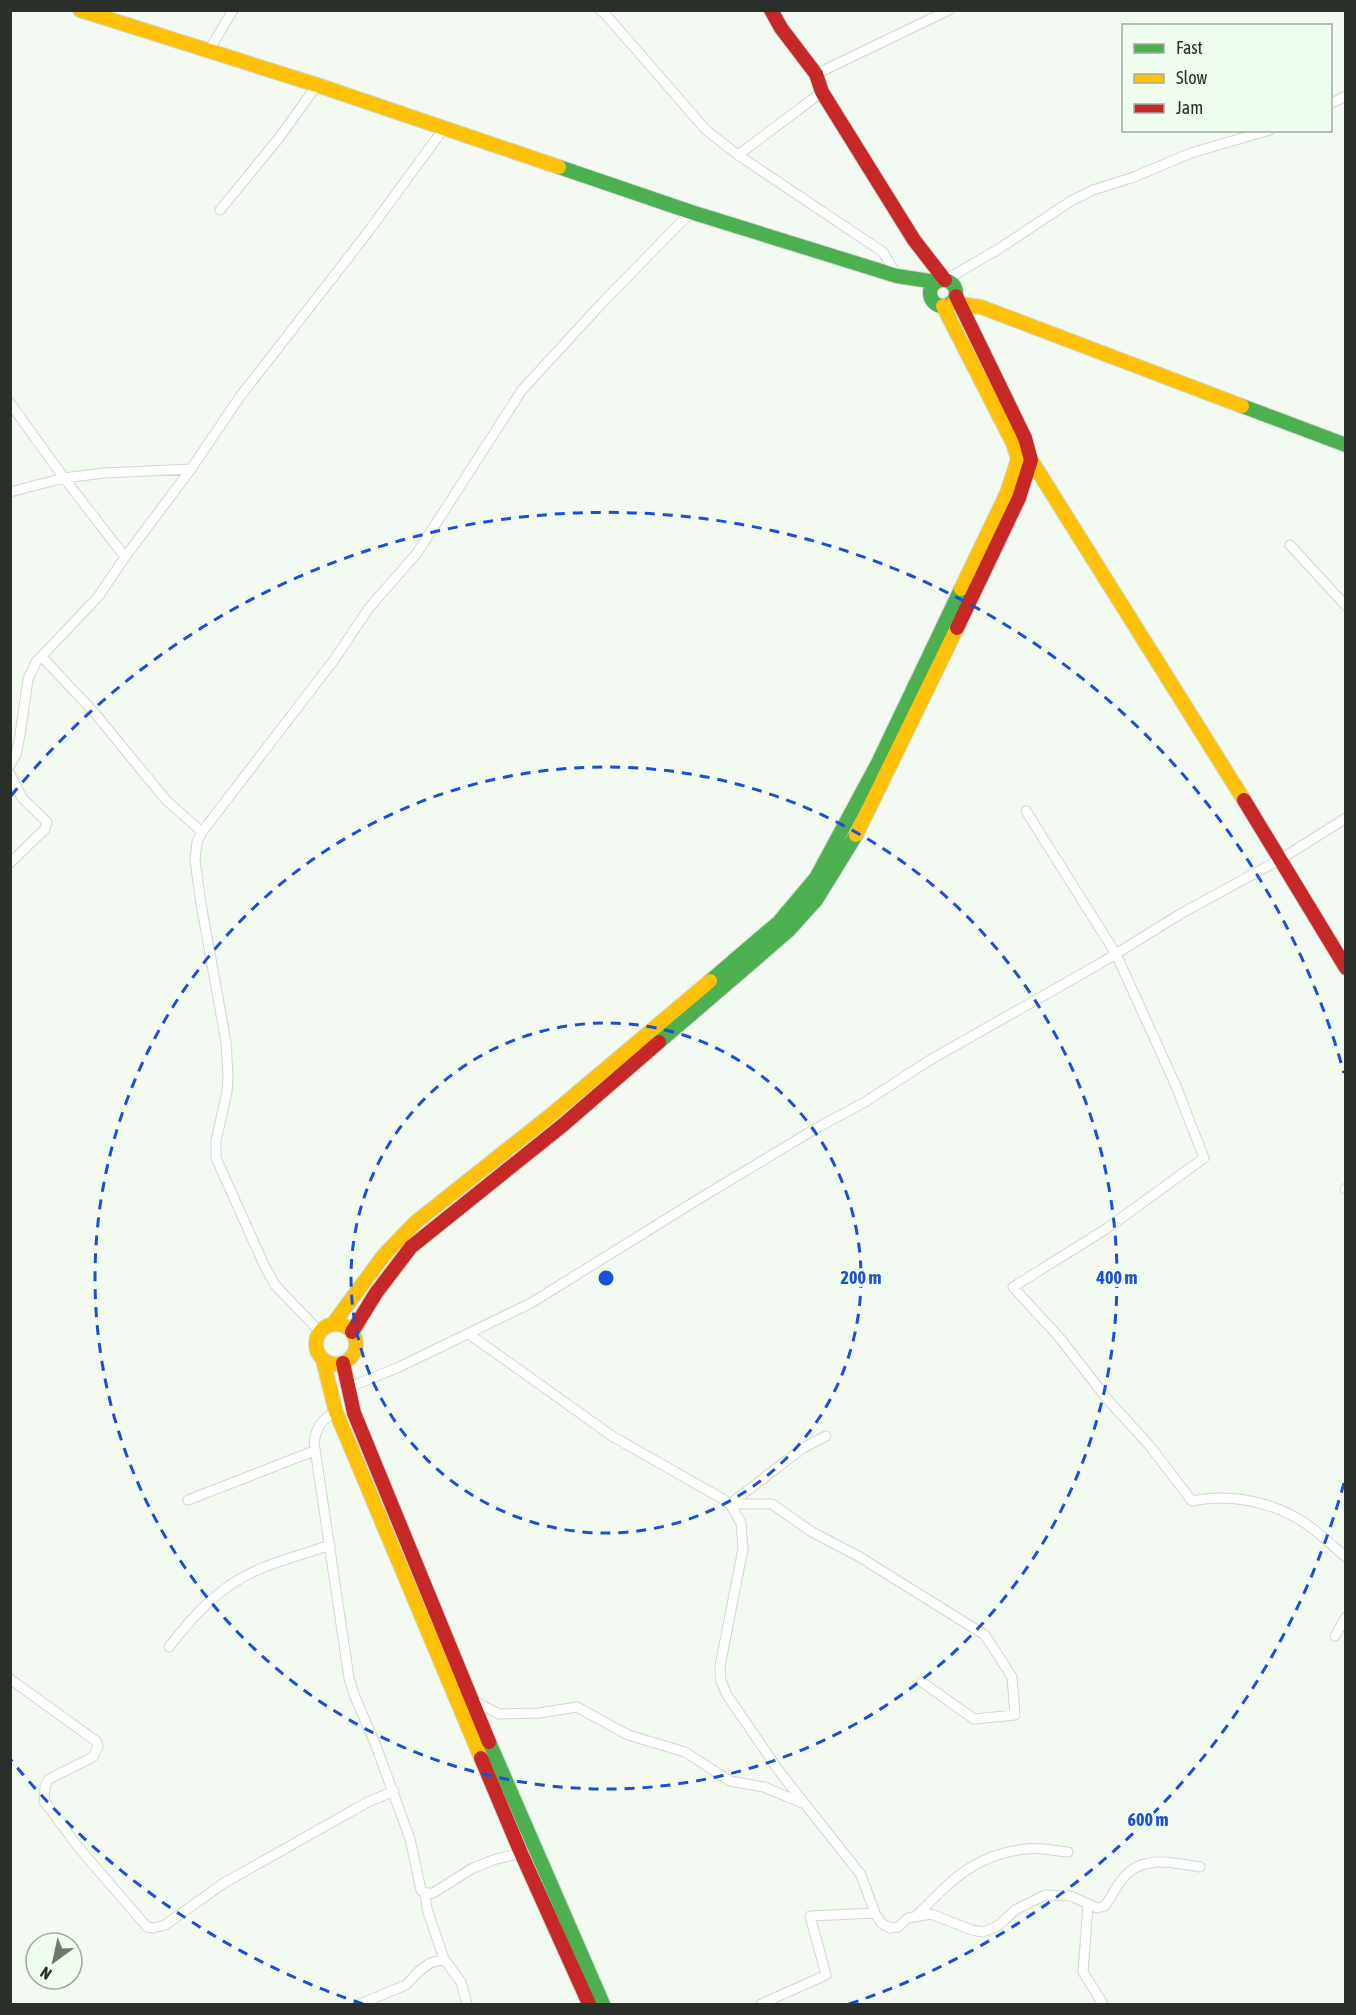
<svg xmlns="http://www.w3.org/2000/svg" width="1356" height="2015" viewBox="0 0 1356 2015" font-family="'Asap Condensed',sans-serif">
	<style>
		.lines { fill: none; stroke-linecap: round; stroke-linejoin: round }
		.street-casing { stroke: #d2d7d1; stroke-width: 11 }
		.fast-casing { stroke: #d2d7d1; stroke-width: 16 }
		.slow-casing { stroke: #d2d7d1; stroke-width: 16 }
		.jam-casing { stroke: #d2d7d1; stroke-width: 16 }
		.street { stroke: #fdfefd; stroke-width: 9 }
		.fast { stroke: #4caf50; stroke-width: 14 }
		.slow { stroke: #ffc107; stroke-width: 14 }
		.jam { stroke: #c62828; stroke-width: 14 }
		.ring { fill: none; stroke: #1d4ed8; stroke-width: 3; stroke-dasharray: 10 8 }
		.centre { fill: #1d4ed8; stroke: #f0feef; stroke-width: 3 }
		.ring-label { font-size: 18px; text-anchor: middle; font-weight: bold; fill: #1d4ed8; stroke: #f0feef; stroke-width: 6; stroke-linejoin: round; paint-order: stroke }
	</style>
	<rect width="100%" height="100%" fill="#f3faf2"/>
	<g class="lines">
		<g class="street-casing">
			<path id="street" d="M600 10 606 15 706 130 738 155 883 252 897 276
				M209 50 233 10
				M816 74 949 10
				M1330 104 1346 96
				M738 155 822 92
				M220 210 279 138 317 85
				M945 280 997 250 1071 201 1093 190 1134 177 1191 153 1270 130
				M10 403 64 478 125 557
				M10 492 64 478 104 473 191 469
				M1290 545 1346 606
				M42 657 93 711 166 800 202 832
				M10 765 16 754 20 735 28 679 36 662 98 597 125 557 191 469 239 398 365 236 445 127
				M10 774 22 798 47 822 45 829 10 863
				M1026 811 1116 954 1176 1086 1204 1158 1106 1229 1013 1287 1059 1337 1108 1400 1149 1445 1192 1501C1225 1494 1265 1500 1295 1517 1314 1527 1329 1543 1346 1557
				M1345 1189 1346 1188
				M320 1332 275 1285 265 1267 216 1158V1141L227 1092 228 1075 226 1042 201 904 195 860 197 842 202 832 334 660 369 608 417 553 522 390 602 303 691 212
				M469 1334 612 1436 721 1498 730 1504 741 1523 743 1549 720 1666 721 1681 727 1695 779 1771 861 1875 875 1913 881 1923 890 1928 898 1927 908 1918 931 1914 972 1930 983 1932 998 1926 1015 1910 1045 1895 1071 1896 1097 1908 1105 1906C1112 1896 1118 1882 1127 1874 1146 1855 1177 1863 1200 1867
				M347 1388 397 1368 531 1303 702 1197 815 1129 865 1102 930 1060 1101 963 1182 913 1281 859 1346 818
				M336 1412C321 1420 317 1426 314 1442L349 1678 355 1697 375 1743 410 1839 421 1890 425 1893H433L473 1868 493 1860 521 1853
				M826 1436 803 1448 730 1504H772L812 1532 858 1556 985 1635 1012 1677 1015 1715 974 1719 922 1682
				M188 1500 314 1451
				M1335 1636 1346 1617
				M169 1647C193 1616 219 1587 255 1571 279 1560 305 1554 330 1545
				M10 1679 96 1741 98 1746 94 1756 87 1760 49 1779 45 1786 44 1801 79 1848 147 1927 153 1928 165 1925 224 1883 366 1803 394 1791
				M470 1699 499 1714 539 1713 577 1707 628 1735 685 1752 730 1781 764 1787 802 1803
				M425 1893 427 1909 444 1959 461 1982 467 2004
				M1088 1906 1083 1972 1103 2004
				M917 1915C951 1881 975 1854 1026 1849 1039 1847 1055 1851 1068 1852
				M360 2004 406 1985 418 1972 430 1963 444 1959
				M761 2004 826 1975 810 1916 875 1913"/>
		</g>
		<g class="fast-casing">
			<path id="fast" d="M559 167 691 212 897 276 936 282
				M930 293a13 13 0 1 1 26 0a13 13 0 1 1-26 0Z
				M1242 406 1346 445
				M710 981 779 922 816 878 878 763 961 589
				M659 1042 788 931 816 900 856 835
				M489 1742 603 2004"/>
		</g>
		<g class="slow-casing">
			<path id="slow" d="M80 10 317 85 559 167
				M953 303 981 307 1242 406
				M943 306 1013 443 1018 459 1007 493 961 589
				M1031 460 1244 800
				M856 835 957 628
				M316 1344a20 20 0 1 1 40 0a20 20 0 1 1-40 0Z
				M333 1324 384 1255 416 1222 551 1115 710 981
				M323 1360 336 1412 481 1758"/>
		</g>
		<g class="jam-casing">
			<path id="jam" d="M771 10 781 28 816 74 822 92 914 240 945 280
				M956 296 1025 438 1031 460 1019 498 957 628
				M1244 800 1346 968
				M352 1332 376 1293 411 1247 563 1125 659 1042
				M343 1363 354 1413 489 1742
				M481 1758 521 1853 589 2004"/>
		</g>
		<use href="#street" class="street"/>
		<use href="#fast" class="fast"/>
		<use href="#slow" class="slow"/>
		<use href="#jam" class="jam"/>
	</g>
	<g class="ring">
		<circle cx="606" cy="1278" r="255"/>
		<circle cx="606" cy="1278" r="511"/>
		<path d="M1344 1483A766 766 0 0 1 849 2004M363 2004A766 766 0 0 1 11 1760M11 796A766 766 0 0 1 1344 1073"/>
	</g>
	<circle cx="606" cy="1278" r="9" class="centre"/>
	<g class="ring-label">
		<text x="861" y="1284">200 m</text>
		<text x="1117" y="1284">400 m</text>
		<text x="1148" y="1826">600 m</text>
	</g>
	<rect width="1356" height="2015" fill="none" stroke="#2a2f29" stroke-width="24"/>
	<rect x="1122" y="24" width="210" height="108" fill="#f0feef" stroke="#a1aba0" stroke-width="1.5"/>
	<rect x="1134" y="44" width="30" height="9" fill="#4caf50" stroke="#a1aba0" stroke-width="1.5"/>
	<text x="1176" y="54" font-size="18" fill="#2a2f29">Fast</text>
	<rect x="1134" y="74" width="30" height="9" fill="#ffc107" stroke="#a1aba0" stroke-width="1.5"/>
	<text x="1176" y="84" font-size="18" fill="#2a2f29">Slow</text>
	<rect x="1134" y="104" width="30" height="9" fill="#c62828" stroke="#a1aba0" stroke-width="1.5"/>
	<text x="1176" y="114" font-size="18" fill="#2a2f29">Jam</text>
	<g transform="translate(54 1961) rotate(213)"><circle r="28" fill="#f0feef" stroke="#a1aba0" stroke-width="1.5"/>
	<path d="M0-4.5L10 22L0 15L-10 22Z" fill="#70766f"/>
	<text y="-9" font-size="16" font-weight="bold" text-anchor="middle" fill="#2a2f29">N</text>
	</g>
</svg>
